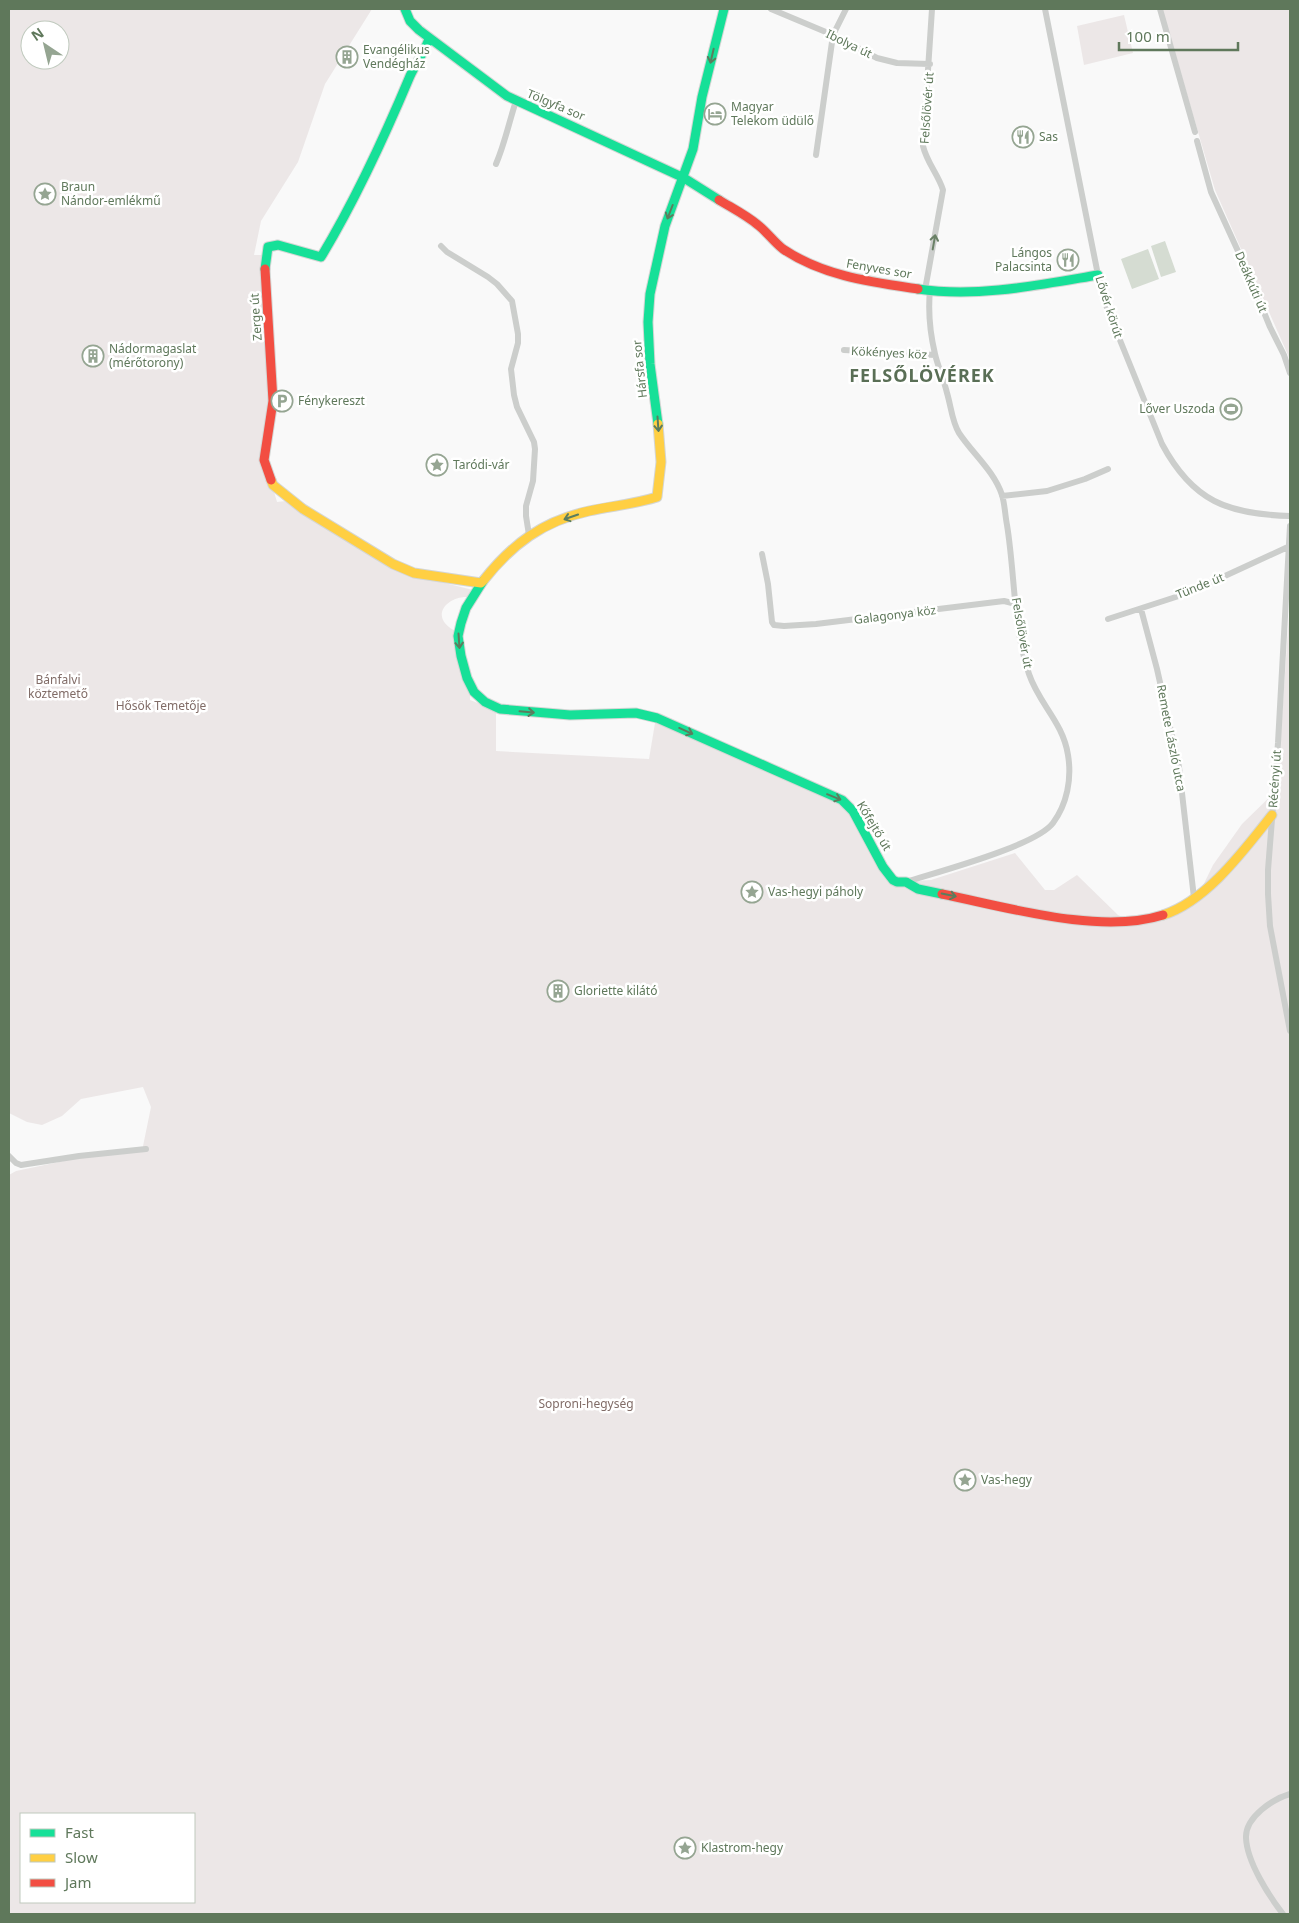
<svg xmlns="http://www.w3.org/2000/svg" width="1299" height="1923" viewBox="0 0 1299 1923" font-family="'Noto Sans',sans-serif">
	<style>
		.green { fill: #ece7e7; fill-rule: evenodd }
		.water { fill: #d5dcd2 }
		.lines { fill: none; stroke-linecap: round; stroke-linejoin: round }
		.fast-casing { stroke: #d4d6d4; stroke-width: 11 }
		.slow-casing { stroke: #d4d6d4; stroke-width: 11 }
		.jam-casing { stroke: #d4d6d4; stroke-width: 11 }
		.street { stroke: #cccecc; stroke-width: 6 }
		.fast { stroke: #16e098; stroke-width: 9 }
		.slow { stroke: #ffcf43; stroke-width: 9 }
		.jam { stroke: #f24e42; stroke-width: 9 }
		.oneway { stroke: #5b7d5e }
		.oneway2 { stroke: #6a8166 }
		.labels { text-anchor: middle; stroke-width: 5; stroke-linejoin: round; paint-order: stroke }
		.street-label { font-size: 12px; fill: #5f785b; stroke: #fff }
		.poi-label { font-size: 12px; fill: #5f785b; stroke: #fff; text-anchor: start }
		.park-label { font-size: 12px; fill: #816c67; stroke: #fff }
		.district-label { font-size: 18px; font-weight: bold; letter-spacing: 1px; fill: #5a6f56; stroke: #fff }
	</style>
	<rect width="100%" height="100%" fill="#f9f9f9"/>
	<path class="green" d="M9 9H372L325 84 298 162 261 221 254 255H266L275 403 265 461 277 502 286 501 397 571 473 590 469 597C446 595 427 619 458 632L470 686V700L496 710V751L649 759 655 723 806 784 853 811 897 882 931 880 1015 853 1045 890H1054L1077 875 1118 915 1138 924 1196 900 1213 865 1242 824 1277 790 1290 600V1914H9V1175L16 1171 78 1158 142 1151 151 1107 143 1087 81 1099 62 1116 42 1125 27 1122 9 1113ZM30 30H60V60H30ZM21 1814H194V1902H21Z
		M1162 9H1290V364L1288 355 1215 190Z
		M1124 15 1133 53 1084 65 1077 26Z"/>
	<path class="water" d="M1165 241 1176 272 1161 277 1151 246Z
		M1148 249 1159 279 1132 289 1121 259Z"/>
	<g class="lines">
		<g class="fast-casing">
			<path id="fast" d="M405 9 410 21 419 30 507 96 684 178 719 200
				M265 269 268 247 278 245 321 257C356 199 384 138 410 76 416 63 424 53 429 39
				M918 289C977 298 1039 285 1098 275
				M658 424 650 364 648 322 650 294 665 226 693 149 702 97 724 9
				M483 581 466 608 461 623 458 636 461 656 467 678 474 692 485 702 500 709 570 715 636 713 657 718 842 800 853 811 883 867 893 880 897 882H906L918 889 942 894"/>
		</g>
		<g class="slow-casing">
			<path id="slow" d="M271 480 273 485 303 509 393 564 414 573 481 583
				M483 581C512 544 543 521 589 511 612 506 635 504 657 497L661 462 658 424
				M1163 915C1207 901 1244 850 1272 815"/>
		</g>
		<g class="jam-casing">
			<path id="jam" d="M719 200C732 208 746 215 758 225 767 232 774 242 783 249 823 276 871 282 918 289
				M265 269 273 401 264 460 271 480
				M942 894C1006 907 1100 935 1163 915"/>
		</g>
		<path class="street" d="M771 9 833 35 877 58 897 63 930 64
			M1045 9 1098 275 1107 308 1162 444C1193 502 1228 514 1290 516
			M1160 9 1195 132
			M1197 141 1211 192 1248 273 1270 327 1284 355 1290 373
			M816 155 833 35 846 9
			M496 164C505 143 509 122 516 101
			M441 246 447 252 488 277 497 284 512 301 518 334V343L511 369 514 395 517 407 534 442 535 449 533 481 526 506V516L529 535
			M925 290 943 190C938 174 927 163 923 146L932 9
			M844 350 935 355
			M1002 496 1047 491 1085 479 1108 469
			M1290 526 1278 743 1268 870V894L1270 926 1290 1031
			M762 554 768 584 772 622 774 625 784 626 816 624 1004 601 1016 604
			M1141 609 1157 669 1179 767 1194 898
			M1108 619 1188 593 1290 546
			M906 882C937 872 1036 846 1053 823 1067 804 1072 779 1068 755 1063 722 1039 704 1029 674 1013 627 1015 574 1007 525 1005 515 1005 505 1002 495 994 471 973 454 959 433 952 422 951 406 947 393 944 380 938 367 935 354 930 333 928 311 930 290
			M9 1156 16 1163 21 1165 79 1156 146 1149
			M1283 1914C1269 1896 1247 1862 1246 1838 1245 1817 1273 1799 1290 1794"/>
		<use href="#fast" class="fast"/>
		<use href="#slow" class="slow"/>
		<use href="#jam" class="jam"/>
	</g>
	<defs><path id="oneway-shaft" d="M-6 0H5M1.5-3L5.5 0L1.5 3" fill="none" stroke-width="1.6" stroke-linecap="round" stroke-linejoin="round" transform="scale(1.25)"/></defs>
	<g class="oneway">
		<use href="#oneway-shaft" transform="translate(712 56) rotate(103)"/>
		<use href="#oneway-shaft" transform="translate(670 212) rotate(111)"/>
		<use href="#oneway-shaft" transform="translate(658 424) rotate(86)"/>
		<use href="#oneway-shaft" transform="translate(571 517) rotate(161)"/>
		<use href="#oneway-shaft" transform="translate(459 641) rotate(86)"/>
		<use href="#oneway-shaft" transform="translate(527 712) rotate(5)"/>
		<use href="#oneway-shaft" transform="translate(686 731) rotate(24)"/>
		<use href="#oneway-shaft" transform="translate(834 797) rotate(22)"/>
		<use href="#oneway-shaft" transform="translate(949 895) rotate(12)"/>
	</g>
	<use class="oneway2" href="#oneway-shaft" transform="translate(934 242) rotate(-80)"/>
	<defs>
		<g id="building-ring" transform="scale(1.125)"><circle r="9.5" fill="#fff" stroke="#95a592" stroke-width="1.5"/><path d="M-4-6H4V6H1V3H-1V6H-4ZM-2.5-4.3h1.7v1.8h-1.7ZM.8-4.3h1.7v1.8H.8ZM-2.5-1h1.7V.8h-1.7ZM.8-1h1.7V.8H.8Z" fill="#95a592"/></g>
		<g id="hotel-ring" transform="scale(1.125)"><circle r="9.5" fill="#fff" stroke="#95a592" stroke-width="1.5"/><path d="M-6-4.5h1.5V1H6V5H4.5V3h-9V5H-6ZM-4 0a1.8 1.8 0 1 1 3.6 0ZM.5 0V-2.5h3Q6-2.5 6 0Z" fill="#95a592"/></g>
		<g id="restaurant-ring" transform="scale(1.125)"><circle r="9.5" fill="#fff" stroke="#95a592" stroke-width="1.5"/><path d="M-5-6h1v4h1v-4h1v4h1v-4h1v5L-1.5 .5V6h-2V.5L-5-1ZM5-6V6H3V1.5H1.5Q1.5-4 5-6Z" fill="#95a592"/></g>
		<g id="sight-ring" transform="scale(1.125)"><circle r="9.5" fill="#fff" stroke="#95a592" stroke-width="1.5"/><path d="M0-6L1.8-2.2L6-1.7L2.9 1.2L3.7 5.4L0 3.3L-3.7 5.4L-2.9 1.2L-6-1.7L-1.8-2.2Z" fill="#95a592"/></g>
		<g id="parking-ring" transform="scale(1.125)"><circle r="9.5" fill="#fff" stroke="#95a592" stroke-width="1.5"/><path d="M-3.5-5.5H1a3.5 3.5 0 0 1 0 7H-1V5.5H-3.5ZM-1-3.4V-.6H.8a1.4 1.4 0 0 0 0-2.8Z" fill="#95a592"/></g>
		<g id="stadium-ring" transform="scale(1.125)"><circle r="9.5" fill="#fff" stroke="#95a592" stroke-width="1.5"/><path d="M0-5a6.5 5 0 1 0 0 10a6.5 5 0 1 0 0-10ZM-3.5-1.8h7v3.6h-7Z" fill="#95a592"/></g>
	</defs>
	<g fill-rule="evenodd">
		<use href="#building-ring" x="347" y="57"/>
		<use href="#hotel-ring" x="715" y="114"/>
		<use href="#restaurant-ring" x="1023" y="137"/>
		<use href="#sight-ring" x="45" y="194"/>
		<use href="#restaurant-ring" x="1068" y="260"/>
		<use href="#building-ring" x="93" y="356"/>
		<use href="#parking-ring" x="282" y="401"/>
		<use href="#stadium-ring" x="1231" y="409"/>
		<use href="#sight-ring" x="437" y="465"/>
		<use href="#sight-ring" x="752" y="892"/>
		<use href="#building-ring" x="558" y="991"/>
		<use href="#sight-ring" x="965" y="1480"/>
		<use href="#sight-ring" x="685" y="1848"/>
	</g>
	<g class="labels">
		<g class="street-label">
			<text transform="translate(849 44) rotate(26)" y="4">Ibolya út</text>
			<text transform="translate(556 105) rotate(23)" y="4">Tölgyfa sor</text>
			<text transform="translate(927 108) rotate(-86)" y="4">Felsőlövér út</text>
			<text transform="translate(879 269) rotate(10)" y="4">Fenyves sor</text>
			<text transform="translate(1251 282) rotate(67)" y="4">Deákkúti út</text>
			<text transform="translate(1109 307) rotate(72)" y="4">Lővér körút</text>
			<text transform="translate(256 317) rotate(-94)" y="4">Zerge út</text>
			<text transform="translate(889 353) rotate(3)" y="4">Kökényes köz</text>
			<text transform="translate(640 369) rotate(-96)" y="4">Hársfa sor</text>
			<text transform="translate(1200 586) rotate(-22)" y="4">Tünde út</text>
			<text transform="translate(895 615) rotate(-7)" y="4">Galagonya köz</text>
			<text transform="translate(1022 633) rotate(80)" y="4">Felsőlövér út</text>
			<text transform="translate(1171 738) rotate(79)" y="4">Remete László utca</text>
			<text transform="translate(1275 779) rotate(-86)" y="4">Récényi út</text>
			<text transform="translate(874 826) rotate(59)" y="4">Kőfejtő út</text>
		</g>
		<g class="poi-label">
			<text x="363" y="54">Evangélikus<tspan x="363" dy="14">Vendégház</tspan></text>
			<text x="731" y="111">Magyar<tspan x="731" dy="14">Telekom üdülő</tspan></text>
			<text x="1039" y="141">Sas</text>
			<text x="61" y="191">Braun<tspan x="61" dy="14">Nándor-emlékmű</tspan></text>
			<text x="1052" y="257" text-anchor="end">Lángos<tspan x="1052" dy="14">Palacsinta</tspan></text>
			<text x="109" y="353">Nádormagaslat<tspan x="109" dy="14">(mérőtorony)</tspan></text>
			<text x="298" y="405">Fénykereszt</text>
			<text x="1215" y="413" text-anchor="end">Lőver Uszoda</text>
			<text x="453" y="469">Taródi-vár</text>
			<text x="768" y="896">Vas-hegyi páholy</text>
			<text x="574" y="995">Gloriette kilátó</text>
			<text x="981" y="1484">Vas-hegy</text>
			<text x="701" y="1852">Klastrom-hegy</text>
		</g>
		<g class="park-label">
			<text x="58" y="684">Bánfalvi<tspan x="58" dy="14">köztemető</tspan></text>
			<text x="161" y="710">Hősök Temetője</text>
			<text x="586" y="1408">Soproni-hegység</text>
		</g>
		<g class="district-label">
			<text x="922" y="382">FELSŐLÖVÉREK</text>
		</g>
	</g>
	<rect width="1299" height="1923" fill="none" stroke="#5f785b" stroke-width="20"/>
	<rect x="20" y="1813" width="175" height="90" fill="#ffffff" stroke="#bfc9bd"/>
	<rect x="30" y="1829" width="25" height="8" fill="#16e098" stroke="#bfc9bd"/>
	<text x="65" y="1838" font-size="15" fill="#5f785b">Fast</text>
	<rect x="30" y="1854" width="25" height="8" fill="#ffcf43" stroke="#bfc9bd"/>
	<text x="65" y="1863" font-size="15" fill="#5f785b">Slow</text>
	<rect x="30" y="1879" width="25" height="8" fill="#f24e42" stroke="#bfc9bd"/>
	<text x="65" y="1888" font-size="15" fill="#5f785b">Jam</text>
	<g transform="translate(45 45) rotate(325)"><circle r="24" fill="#ffffff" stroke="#bfc9bd"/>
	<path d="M0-4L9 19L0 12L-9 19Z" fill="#95a592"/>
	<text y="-8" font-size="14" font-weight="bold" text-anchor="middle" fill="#5f785b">N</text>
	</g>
	<path d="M1119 42v8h119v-8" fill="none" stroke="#5f785b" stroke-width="2.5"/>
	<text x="1126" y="42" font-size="15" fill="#5f785b" stroke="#ffffff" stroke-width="4" paint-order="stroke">100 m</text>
</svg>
